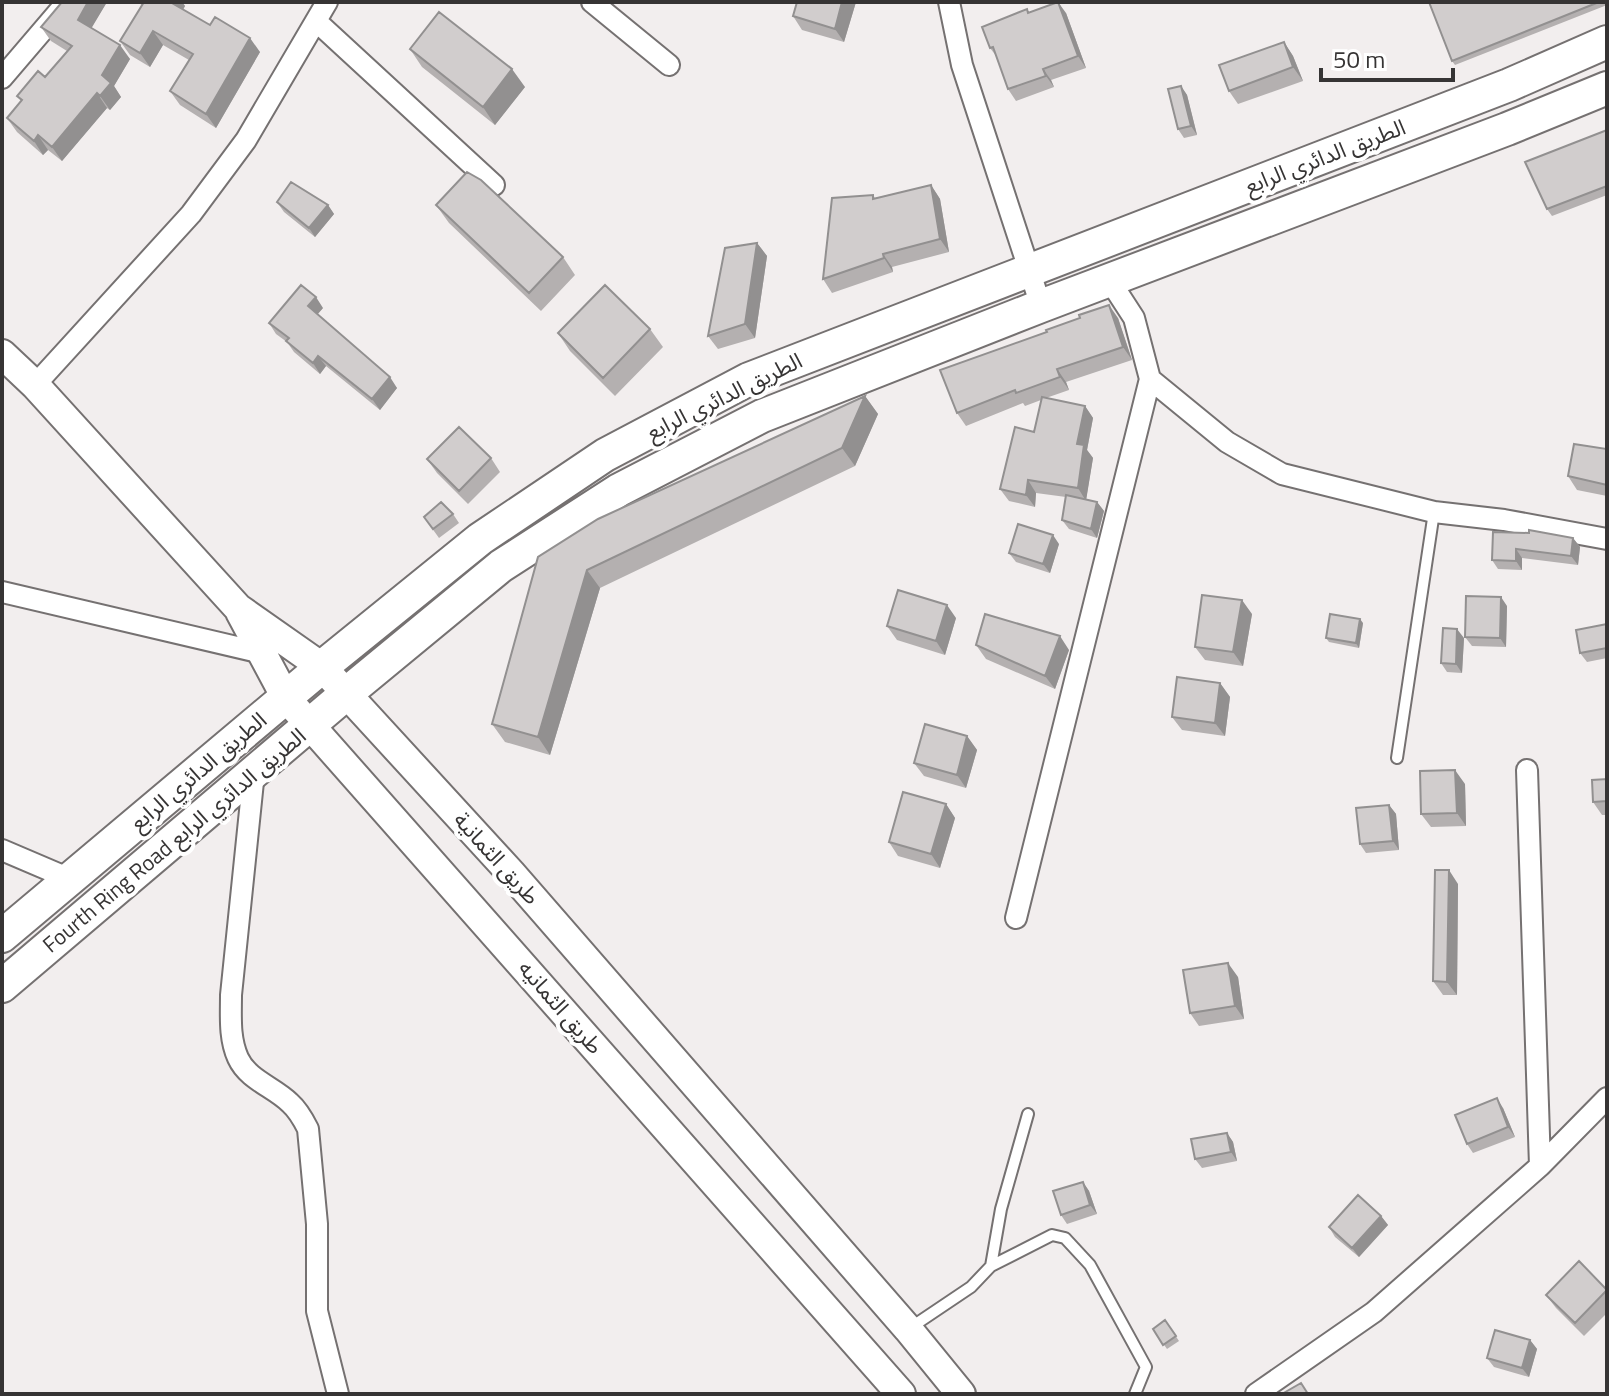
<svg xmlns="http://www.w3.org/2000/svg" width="1609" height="1396" viewBox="0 0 1609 1396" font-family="'Titillium Web','Noto Sans Arabic',sans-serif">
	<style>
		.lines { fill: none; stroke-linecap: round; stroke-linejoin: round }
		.lane-casing { stroke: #757171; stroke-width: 14 }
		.street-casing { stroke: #757171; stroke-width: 24 }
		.secondary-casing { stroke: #757171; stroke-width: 32 }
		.primary-casing { stroke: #757171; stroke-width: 36 }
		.lane { stroke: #fff; stroke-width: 10 }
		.street { stroke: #fff; stroke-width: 20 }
		.secondary { stroke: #fff; stroke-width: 28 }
		.primary { stroke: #fff; stroke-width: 32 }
		.wall { fill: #b4b0b0 }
		.shaded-wall { fill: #929090 }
		.building { fill: #d1cdcd; stroke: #929090; stroke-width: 2 }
		.labels { text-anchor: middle; stroke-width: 8; stroke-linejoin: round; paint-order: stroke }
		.street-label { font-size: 22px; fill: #363434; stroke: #fff }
	</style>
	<rect width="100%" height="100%" fill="#f2eeee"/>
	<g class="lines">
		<g class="lane-casing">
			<path id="lane" d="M1397 758 1434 512
				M991 1266 1052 1235 1065 1238 1090 1265 1146 1367 1135 1394
				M910 1328 971 1287 991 1266 1001 1209 1028 1114"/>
		</g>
		<g class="street-casing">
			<path id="street" d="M592 2 669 65
				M949 2 962 65 1041 306
				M316 21 494 185
				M2 78 67 2
				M1110 281 1134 318 1150 379 1227 442 1282 474 1434 512 1504 520 1607 539
				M35 385 191 214 246 140 327 2
				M2 592 262 653
				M1527 770 1540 1166
				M254 772 231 995C231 1016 229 1038 238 1058 248 1080 274 1087 290 1103 298 1110 303 1119 308 1129L317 1224V1311L338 1394
				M2 850 70 879
				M1016 918 1150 379
				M1256 1394 1374 1312 1540 1166 1607 1098"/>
		</g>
		<g class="secondary-casing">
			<path id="secondary" d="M2 354 35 385 238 608 322 667 511 873 908 1329 961 1394
				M240 612 286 698 901 1394"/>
		</g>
		<g class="primary-casing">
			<path id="primary" d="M2 936 322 667 480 539 605 455 749 379 1509 85 1607 42
				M2 986 347 693 501 566 619 490 762 416 1041 306 1507 129 1607 88"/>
		</g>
		<use href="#lane" class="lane"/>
		<use href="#street" class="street"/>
		<use href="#secondary" class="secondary"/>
		<use href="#primary" class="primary"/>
	</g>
	<path class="wall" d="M107 2 91 28 130 59 114 86 121 97 110 110 107 108 62 161 48 150 43 155 17 132 7 118 21 101 17 96 45 77 67 51 51 41 41 27Z
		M137 2H182L185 6 183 10 260 52 216 128 180 105 170 91 189 60 163 45 150 67 130 55 120 41 142 5Z
		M856 2 844 42 802 30 793 16Z
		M1429 2H1607V5L1455 65 1452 61Z
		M1029 12 1066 13 1086 68 1051 80 1054 87 1016 101 1008 89 997 57 990 48Z
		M1284 42 1293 56 1303 81 1238 104 1229 91Z
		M410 49 525 87 495 125 422 67Z
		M1181 86 1187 95 1197 135 1184 138 1178 129Z
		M1607 130V195L1552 216 1547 209Z
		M931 185 940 199 949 252 892 267 893 272 832 293 823 279 873 195 875 198Z
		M277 202 328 205 334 214 315 237 284 212Z
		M436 205 563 257 575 275 541 311 449 223Z
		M757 243 767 256 755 338 718 349 708 336Z
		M323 308 317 315 397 388 380 410 326 366 320 374 294 352 287 342 276 334 269 323Z
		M1118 318 1132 360 1066 382 1069 390 1046 398 1085 406 1093 418 1087 450 1093 458 1086 499 1097 502 1104 511 1097 538 1069 529 1062 520 1066 497 1036 493 1035 507 1009 501 1000 489 1034 432 1041 400 1025 406 1023 403 966 426 957 413Z
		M650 329 663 347 615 396 570 351 558 333Z
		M865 396 878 414 855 466 600 588 550 755 505 742 492 724 598 519Z
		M1607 449V496L1577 490 1568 476Z
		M491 458 500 472 468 504 437 473 427 459Z
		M453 514 459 523 439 538 424 517Z
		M1493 532 1573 538 1580 547 1578 565 1522 558V570L1498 569 1492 560Z
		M1059 544 1050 573 1016 562 1009 553Z
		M1507 606 1506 647 1472 646 1465 637Z
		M1252 614 1243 666 1205 660 1195 647Z
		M956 618 945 655 897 640 887 626Z
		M1363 623 1359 648 1329 642 1326 638Z
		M1607 624V658L1587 662 1580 653Z
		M1464 638 1462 673 1447 672 1441 663Z
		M976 645 1069 650 1055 689 986 659Z
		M1220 683 1230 697 1225 736 1182 730 1172 717Z
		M967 736 977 750 966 788 924 776 914 763Z
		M1607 779V815H1602L1593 802Z
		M1465 784 1466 826 1431 827 1421 814Z
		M946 804 955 818 940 868 898 856 889 842Z
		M1389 805 1396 814 1399 850 1366 853 1360 844Z
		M1458 884 1457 995H1443L1433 981Z
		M1238 977 1244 1019 1199 1026 1190 1013Z
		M1503 1108 1515 1137 1473 1153 1467 1144Z
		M1227 1133 1233 1142 1237 1161 1202 1168 1195 1159Z
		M1083 1182 1089 1191 1097 1214 1067 1224 1061 1215Z
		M1381 1216 1388 1225 1359 1257 1335 1237 1329 1227Z
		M1607 1289V1313L1584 1336 1556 1308 1546 1295Z
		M1165 1320 1179 1341 1167 1349 1153 1329Z
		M1530 1340 1537 1349 1529 1377 1494 1367 1487 1358Z"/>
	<path class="shaded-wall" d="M88 2H107L88 34 78 20Z
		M169 2H182L185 6 179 16Z
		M842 2H856L844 42 835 29Z
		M1058 2 1066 13 1086 68 1078 56Z
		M153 31 163 45 150 67 140 53Z
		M250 38 260 52 216 128 206 114Z
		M1284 42 1293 56 1303 81 1293 67Z
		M120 45 130 59 114 86 121 97 110 110 100 96 102 75Z
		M512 69 525 87 495 125 483 107Z
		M1043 69 1051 80 1054 87 1046 76Z
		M1181 86 1187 95 1197 135 1191 126Z
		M97 93 107 108 62 161 52 147Z
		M38 135 48 150 43 155 34 141Z
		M931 185 940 199 949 252 940 239Z
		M328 205 334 214 315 237 309 228Z
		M757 243 767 256 755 338 745 324Z
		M883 254 892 267 893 272 884 258Z
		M316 297 323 308 315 317 308 306Z
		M1109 305 1118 318 1132 360 1123 347Z
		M318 356 326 366 320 374 313 363Z
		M1057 369 1066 382 1069 390 1060 377Z
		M390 377 397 388 380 410 372 399Z
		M865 396 878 414 855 466 842 448Z
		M1085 406 1093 418 1087 450 1093 458 1086 501 1078 488 1077 444Z
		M1028 480 1036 493 1035 507 1026 495Z
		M1097 502 1104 511 1097 538 1091 529Z
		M1053 535 1059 544 1050 573 1043 564Z
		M1573 538 1580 547 1578 565 1571 556Z
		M1516 549 1522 558V570L1516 561Z
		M587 570 600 588 550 755 538 737Z
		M1501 597 1507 606 1506 647 1500 638Z
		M1242 600 1252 614 1243 666 1233 652Z
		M947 605 956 618 945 655 936 641Z
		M1360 619 1363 623 1359 648 1356 643Z
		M1457 629 1464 638 1462 673 1456 664Z
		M1060 636 1069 650 1055 689 1045 676Z
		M1220 683 1230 697 1225 736 1215 723Z
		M967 736 977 750 966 788 957 775Z
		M1455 770 1465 784 1466 826 1457 813Z
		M946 804 955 818 940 868 931 854Z
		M1389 805 1396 814 1399 850 1393 841Z
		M1449 870 1458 884 1457 995 1447 982Z
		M1228 963 1238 977 1244 1019 1235 1006Z
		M1497 1098 1503 1108 1515 1137 1508 1127Z
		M1227 1133 1233 1142 1237 1161 1231 1152Z
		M1083 1182 1089 1191 1097 1214 1090 1205Z
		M1381 1216 1388 1225 1359 1257 1352 1248Z
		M1530 1340 1537 1349 1529 1377 1522 1368Z"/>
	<path class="building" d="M62 2H88L78 20 120 45 102 75 111 83 100 96 97 93 52 147 38 135 34 141 7 118 22 100 17 96 38 71 45 77 72 46 41 27Z
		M144 2H170L210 25 215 17 250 38 206 114 170 91 193 54 153 31 140 53 120 41Z
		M797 2H842L835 29 793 16Z
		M1058 2 1078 56 1043 69 1046 76 1008 89 993 47 990 48 982 27 1027 9 1028 13Z
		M1429 2H1599L1452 61Z
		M439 12 512 69 483 107 410 49Z
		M1284 42 1293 67 1229 91 1219 65Z
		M1181 86 1191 126 1178 129 1168 89Z
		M1607 130V186L1547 209 1525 162Z
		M467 172 481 180 563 257 529 293 436 205Z
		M291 182 328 205 309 228 277 202Z
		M931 185 940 239 883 254 884 258 823 279 832 198 873 195V199Z
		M757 243 745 324 708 336 725 248Z
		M301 285 316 297 308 306 390 377 372 399 318 356 313 363 286 341 289 338 269 323Z
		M605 285 650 329 603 378 558 333Z
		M1109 305 1123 347 1057 369 1060 377 1016 393 1015 390 957 413 940 370 1047 332 1046 330 1080 318 1079 315Z
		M865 396 842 448 587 570 538 737 492 724 538 557 598 519Z
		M1042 397 1085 406 1077 444 1084 445 1078 488 1028 480 1026 495 1000 489 1015 427 1034 432Z
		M459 427 491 458 459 491 427 459Z
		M1574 444 1607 449V485L1568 476Z
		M1066 495 1097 502 1091 529 1062 520Z
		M441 502 453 514 433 529 424 517Z
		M1018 524 1053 535 1043 564 1009 553Z
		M1529 530 1573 538 1571 556 1516 549V561L1492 560 1493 532 1529 533Z
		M898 590 947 605 936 641 887 626Z
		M1202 595 1242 600 1233 652 1195 647Z
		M1466 596 1501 597 1500 638 1465 637Z
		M985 614 1060 636 1045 676 976 645Z
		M1330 614 1360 619 1356 643 1326 638Z
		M1607 624V648L1580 653 1576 630Z
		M1443 628 1457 629 1456 664 1441 663Z
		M1177 677 1220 683 1215 723 1172 717Z
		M925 724 967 736 957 775 914 763Z
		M1455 770 1457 813 1421 814 1420 771Z
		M1607 779V801L1593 802 1592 780Z
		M903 792 946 804 931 854 889 842Z
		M1389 805 1393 841 1360 844 1356 808Z
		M1435 870H1449L1447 982 1433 981Z
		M1228 963 1235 1006 1190 1013 1183 970Z
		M1497 1098 1508 1127 1467 1144 1455 1115Z
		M1227 1133 1231 1152 1195 1159 1191 1139Z
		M1083 1182 1090 1205 1061 1215 1053 1191Z
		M1358 1195 1381 1216 1352 1248 1329 1227Z
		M1579 1261 1607 1290 1575 1323 1546 1295Z
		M1165 1320 1176 1336 1163 1345 1153 1329Z
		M1495 1330 1530 1340 1522 1368 1487 1358Z
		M1301 1383 1308 1394H1282Z"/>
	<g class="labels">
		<g class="street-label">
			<text transform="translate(1325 156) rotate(-21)" y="8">الطريق الدائري الرابع</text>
			<text transform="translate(724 396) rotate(-26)" y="8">الطريق الدائري الرابع</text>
			<text transform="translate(198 771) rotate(-40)" y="8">الطريق الدائري الرابع</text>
			<text transform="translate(174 840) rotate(-40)" y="8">Fourth Ring Road الطريق الدائري الرابع</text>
			<text transform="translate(497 858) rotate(48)" y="8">طريق الثمانية</text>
			<text transform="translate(561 1007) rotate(49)" y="8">طريق الثمانيه</text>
		</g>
	</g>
	<rect width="1609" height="1396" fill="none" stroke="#363434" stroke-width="8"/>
	<path d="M1321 68v12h132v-12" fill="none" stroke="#363434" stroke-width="4"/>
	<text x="1333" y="68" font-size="24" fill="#363434" stroke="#ffffff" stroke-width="6" paint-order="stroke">50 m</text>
</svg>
